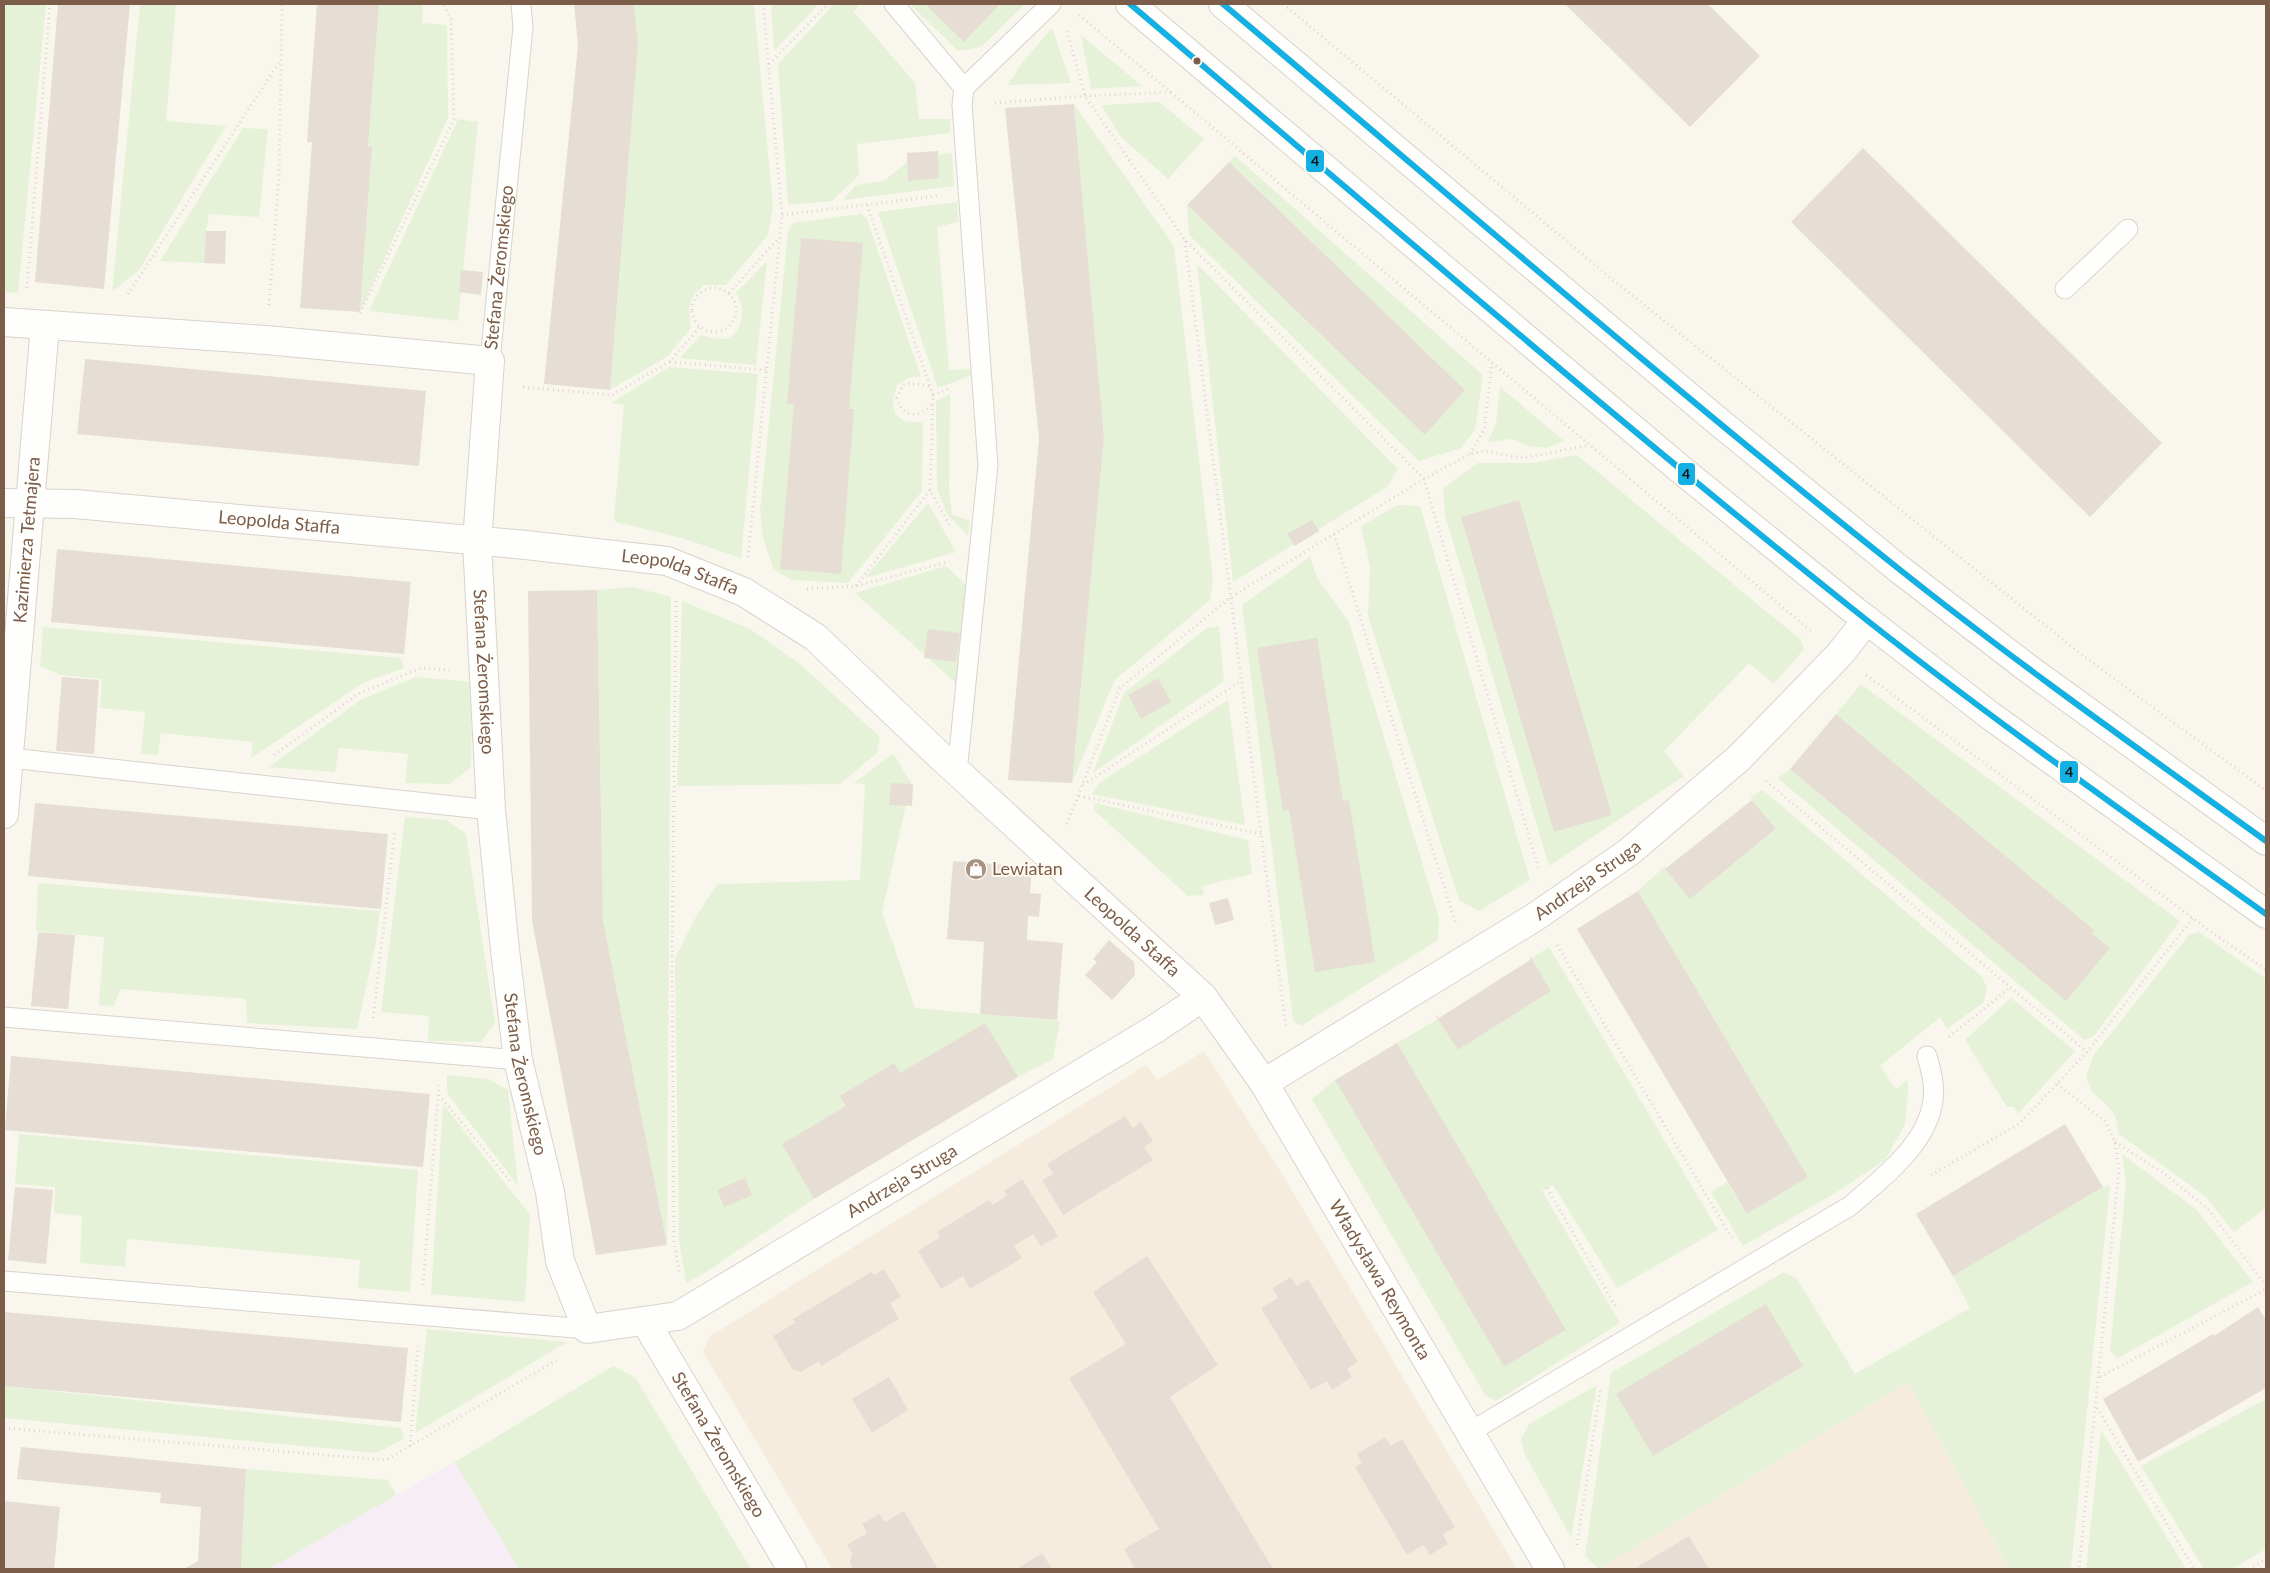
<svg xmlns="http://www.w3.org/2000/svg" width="2270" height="1573" viewBox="0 0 2270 1573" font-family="Lato,sans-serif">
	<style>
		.residential { fill: #f6ecde }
		.education { fill: #f6edf5 }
		.green { fill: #e5f2d7 }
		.building { fill: #e6ded5 }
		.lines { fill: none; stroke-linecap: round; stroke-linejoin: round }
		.lane-casing { stroke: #d9d3cc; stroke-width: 21 }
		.street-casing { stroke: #d9d3cc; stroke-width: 30 }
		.secondary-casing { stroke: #d9d2c9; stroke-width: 30 }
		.path { stroke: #ded6d1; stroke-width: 3; stroke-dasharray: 1 4; stroke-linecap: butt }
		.lane { stroke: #fefefc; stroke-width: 19 }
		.street { stroke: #fefefc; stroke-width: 28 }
		.secondary { stroke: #fefefc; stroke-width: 28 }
		.bus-1-casing { stroke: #fffaf1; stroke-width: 10 }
		.bus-1 { stroke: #13b0e4; stroke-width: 6 }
		.bus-dot { fill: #7c5d49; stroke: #fffaf1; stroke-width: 2 }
		.labels { text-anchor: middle; stroke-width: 4; stroke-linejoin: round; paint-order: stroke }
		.street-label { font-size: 18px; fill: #7c5d49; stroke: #fffaf1 }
		.poi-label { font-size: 18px; fill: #7c5d49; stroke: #fffaf1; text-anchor: start }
		.line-badge { stroke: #fffaf1; stroke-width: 2 }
		.pale-badge-label { font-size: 14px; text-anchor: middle; font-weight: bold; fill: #111 }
	</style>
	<rect width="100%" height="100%" fill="#f9f6ee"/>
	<path class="residential" d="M1204 1051 1284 1177 1517 1569H832L703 1352 709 1337 1146 1065 1158 1080Z
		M1908 1382 2009 1569H1599Z"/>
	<path class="education" d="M455 1462 519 1569H269L396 1495Z"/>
	<path class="green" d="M4 4H46L18 293 4 292Z
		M140 4H176L166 121 226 126 139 270 112 292Z
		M379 4H423L422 23 447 25 448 118 360 312 372 147H368Z
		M634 4H754L773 207 768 235 726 285H704C689 297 687 309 691 328L668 356 610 390 638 45Z
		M771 4H819L774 51Z
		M834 4H860L854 12 915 83 919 119H950V133L857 144 859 175 832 201 788 205 778 64Z
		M910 4H925L964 41 1000 4H1025L981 47 958 51Z
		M1052 28 1071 83 1008 85 1022 63Z
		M1081 35 1142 86 1091 89Z
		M1159 102 1204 139 1168 179 1121 137 1101 105Z
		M1074 104 1174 246 1213 579 1210 600 1114 681 1072 783 1104 437Z
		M458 119 478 122 458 321 369 311Z
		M243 128 268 129 259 217 209 214 206 231 204 263 160 261Z
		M952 153 954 186 843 200 856 185 884 181 912 158Z
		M1235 156 1483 375 1475 430 1461 448 1419 461 1189 235 1187 205 1425 434 1465 390 1229 162Z
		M957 202 958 222 937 227 949 370 972 369V375L938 388 878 212Z
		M861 214 867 219 921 377 908 378 897 385 893 400 895 414 904 421 923 423 922 491 848 583 791 580 773 568 763 538 760 511 788 232 793 223Z
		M767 261 756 365 680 358 701 335C708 337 720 341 728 338 745 330 745 306 736 293Z
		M1197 264 1398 469 1387 487 1233 582Z
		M669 367 758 374 741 558 682 538 616 522 614 518 624 405 611 403Z
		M1500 387 1564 441 1547 448 1528 446 1512 439 1488 442 1496 423Z
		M950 394 949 488 952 514 970 521 968 536 947 514 937 489 936 401Z
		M1577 455 1801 640 1804 649 1774 684 1749 663 1664 751 1684 776 1549 866 1445 515 1443 488 1478 463H1533Z
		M928 503 956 552 865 578Z
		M1397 505 1420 506 1530 880 1479 911 1459 900 1368 616 1370 567 1361 526Z
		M1310 557 1317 578 1349 622 1439 918 1438 940 1301 1026 1293 1020 1242 605Z
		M946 566 968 587 957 684 855 593Z
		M634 587 671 597 667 1245 603 921 597 590Z
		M682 601 750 629 800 664 880 737 877 753 840 784 677 786Z
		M1219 626 1224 681 1093 773 1124 693 1207 628Z
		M43 627 401 658 404 668 363 683 251 758 253 742 161 733 158 755 141 754 145 712 100 708 102 679 61 675 40 666Z
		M416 677 472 682 471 767 449 784 405 783 408 754 339 748 335 772 269 767 362 699Z
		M1861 684 2180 921 2093 1037 2084 1040 1778 778 1790 769 2065 1000 2110 948 2092 933 2094 930 1836 714Z
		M1228 700 1245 825 1092 794 1099 783Z
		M893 754 911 782 882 912 915 1008 1060 1021 1053 1059 1018 1077 814 1199 703 1274 686 1283 679 1241 675 958 697 915 717 884 860 880 865 784 854 783Z
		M1763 790 1982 977 1987 987 1984 1002 1947 1029 1940 1017 1880 1066 1896 1089 1907 1080 1908 1089 1905 1125 1885 1160 1837 1192 1743 1246 1711 1192 1727 1182 1747 1214 1808 1177 1638 891 1664 867 1690 898 1776 830 1750 797Z
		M1095 803 1248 840 1252 874 1202 886 1204 895 1188 896 1094 810Z
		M405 817 447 820 466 834 495 1023 481 1042 428 1041 429 1016 381 1012Z
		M38 883 380 911 375 946 357 1029 247 1023 246 999 120 989 114 1006 99 1005 104 937 36 931Z
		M2199 932 2266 979V1208L2234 1232 2205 1196 2119 1134 2115 1115 2106 1104 2093 1093 2086 1077 2093 1056 2189 935Z
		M1549 947 1718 1230 1617 1288 1553 1185 1542 1191 1620 1323 1496 1401 1485 1395 1312 1099 1335 1080 1504 1367 1565 1331 1397 1043 1438 1019 1458 1050 1551 991 1531 959Z
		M2011 998 2075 1051 2018 1114 2014 1107H2007L1965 1040Z
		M447 1075 488 1079 508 1090 518 1186 447 1093Z
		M443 1104 530 1215 525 1302 431 1294Z
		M19 1134 418 1170 410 1292 358 1288 360 1260 127 1239 125 1267 80 1263 82 1216 54 1213 55 1187 15 1184Z
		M2122 1154 2197 1210 2253 1282 2118 1358 2110 1351 2126 1183Z
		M2110 1186 2071 1569H2009L1908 1382 1599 1569 1585 1556 1611 1373 1784 1272 1797 1279 1855 1374 1970 1308 1953 1276 2103 1187Z
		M427 1329 567 1342 415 1433Z
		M613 1366 635 1377 751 1569H519L455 1462Z
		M1597 1385 1571 1537 1525 1455 1521 1439 1529 1424Z
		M4 1386 401 1428 404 1439 376 1453 4 1418Z
		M2266 1399V1549L2232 1569H2204L2141 1466Z
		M2101 1430 2186 1569H2086Z
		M246 1469 388 1480 396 1495 269 1569H241Z"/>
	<path class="building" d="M58 4H130L104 289 35 282Z
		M317 4H379L368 147H372L360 312 300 308 312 142H307Z
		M574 4H634L638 45 610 390 544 384 578 45Z
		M925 4H1000L964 42Z
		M1565 4H1708L1760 56 1690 127Z
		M1074 104 1104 437 1072 783 1008 780 1039 438 1005 108Z
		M1863 148 2162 443 2090 517 1791 222Z
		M938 151 939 178 908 181 907 153Z
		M1229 162 1465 390 1425 435 1187 205Z
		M206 231H226L225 264 204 263Z
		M801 238 863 243 849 409H854L841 574 780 569 794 404H787Z
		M461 270 483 272 481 295 459 292Z
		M85 359 426 391 419 466 77 434Z
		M1519 500 1612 815 1554 832 1461 517Z
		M1312 520 1319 531 1295 546 1287 534Z
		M57 549 411 582 404 654 51 622Z
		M597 590 603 921 667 1245 596 1255 532 921 528 591Z
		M928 629 960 633 956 662 924 658Z
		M1317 638 1343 801 1349 800 1375 962 1315 972 1289 810 1283 811 1257 648Z
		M62 677 99 680 94 754 56 751Z
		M1158 678 1171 702 1141 719 1128 695Z
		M1836 714 2094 930 2092 933 2110 948 2066 1001 1790 769Z
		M891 783 913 784 912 806 889 805Z
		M1752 800 1776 829 1690 899 1665 869Z
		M35 803 388 834 381 909 28 876Z
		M953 861 1032 867 1030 893 1041 894 1039 917 1028 916 1027 940 1063 943 1057 1020 980 1014 984 942 947 939Z
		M1638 891 1808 1177 1747 1214 1577 929Z
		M1228 898 1234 920 1215 925 1209 903Z
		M38 932 75 935 68 1009 31 1006Z
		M1109 940 1134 962 1135 975 1112 1000 1085 975 1097 962 1093 959Z
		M1530 956 1551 991 1458 1050 1435 1015 1439 1018 1530 960Z
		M985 1023 1018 1077 814 1199 782 1144 846 1106 840 1096 894 1063 900 1073Z
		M1397 1043 1566 1330 1504 1367 1335 1080Z
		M11 1056 430 1094 423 1167 5 1130Z
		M1125 1116 1133 1128 1141 1122 1153 1141 1144 1147 1153 1160 1063 1215 1042 1180 1053 1174 1047 1164Z
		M2065 1124 2103 1187 1953 1276 1916 1214Z
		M745 1178 752 1195 724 1207 717 1190Z
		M1022 1179 1058 1236 1041 1246 1033 1234 1014 1246 1022 1258 970 1289 963 1276 941 1289 918 1251 940 1237 937 1232 989 1200 993 1205 1007 1195 1004 1191Z
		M15 1187 53 1190 46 1264 8 1260Z
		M1147 1256 1218 1365 1170 1397 1273 1569H1135L1124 1549 1159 1529 1069 1378 1126 1344 1093 1292Z
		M884 1269 901 1297 890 1303 899 1319 821 1366 819 1361 801 1372 793 1370 773 1336 795 1323 793 1319 871 1272 874 1275Z
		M1291 1277 1297 1286 1308 1279 1358 1362 1347 1369 1352 1377 1332 1390 1327 1381 1311 1390 1261 1308 1278 1298 1272 1288Z
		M1766 1304 1803 1366 1653 1456 1616 1394Z
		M2258 1307 2266 1320V1388L2138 1462 2103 1399 2213 1334 2214 1336Z
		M4 1312 408 1348 401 1422 4 1386Z
		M889 1377 908 1410 872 1433 852 1399Z
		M1385 1437 1391 1446 1402 1439 1455 1527 1443 1534 1448 1544 1430 1555 1424 1545 1407 1555 1355 1467 1362 1463 1357 1454Z
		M21 1447 246 1469 241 1569H184L198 1561 201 1507 160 1503 161 1493 17 1479Z
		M4 1501 60 1507 54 1569H4Z
		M904 1511 938 1569H853L850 1563 852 1553 847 1545 867 1533 862 1524 879 1514 885 1522Z
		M1689 1536 1709 1569H1634Z
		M1042 1553 1052 1569H1017Z"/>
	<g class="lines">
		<g class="lane-casing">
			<g id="lane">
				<path d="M894 4 964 88 962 105 988 465 957 772"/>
				<path d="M964 88 1051 4"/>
				<path d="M2065 289 2128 229"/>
				<path id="s1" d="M490 361 523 27 521 4"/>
				<path d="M10 758 491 810"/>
				<path d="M4 1017 518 1060"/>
				<path d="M4 1281 587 1329"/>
				<path d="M1470 1432 1850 1206C1885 1175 1940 1136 1933 1082 1932 1073 1929 1064 1927 1056"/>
			</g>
		</g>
		<g class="street-casing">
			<g id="street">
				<path id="s2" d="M4 322 266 340 490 361 477 542 491 810 505 950 518 1060 550 1192 560 1261 587 1329 678 1316 1155 1029 1203 997"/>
				<path id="s3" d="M4 503 75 504 526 545 667 561 744 592 815 637 940 756 1203 997 1264 1083 1550 1569"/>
				<path id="s4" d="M4 814 45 325"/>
				<path id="s5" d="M1264 1083 1535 917 1629 852 1739 758 1839 655 1867 620"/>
				<path id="s6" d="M645 1321 792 1569"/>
			</g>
		</g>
		<g class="secondary-casing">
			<path id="secondary" d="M1130 4 1679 468 1855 611 1992 717 2266 914
				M1223 4 1714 418 1899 569 2026 667 2266 841"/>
		</g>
		<path class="path" d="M1283 4 1613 280 2081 654 2266 791
			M1079 15 1812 632
			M1067 31 1085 96 1185 240 1424 479 1539 870
			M769 64 828 4
			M995 103 1085 96 1171 92
			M867 205 933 395 930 490 950 526
			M782 215 938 196
			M1185 241 1286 1028
			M692 310a22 22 0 1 1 44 0a22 22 0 1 1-44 0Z
			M27 288 50 4
			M729 293 779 238
			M128 294 280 61
			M269 305 279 177 282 4
			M360 313 454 119 451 19 443 4
			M670 362 766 370
			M929 386 910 383 903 385 897 398C904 419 918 418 933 404
			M523 387 612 395 669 362 700 327
			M933 395 951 388
			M1470 454 1484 430 1492 363
			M1334 534 1456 925
			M748 557 782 215 763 4
			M856 586 930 490
			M807 589 856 586 948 562
			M676 601 672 971 674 1241 680 1275
			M1866 675 2206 928 2266 970
			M274 755 358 694 421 668 450 670
			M1766 781 2087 1052
			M1083 785 1241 681
			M1079 796 1261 834
			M1067 824 1120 688 1231 597 1424 479 1470 454 1485 451 1523 458 1590 445
			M1557 945 1733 1240
			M373 1018 395 830
			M1949 1037 2011 987
			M2057 1084 2105 1121 2115 1142 2119 1169 2079 1569
			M439 1095 510 1181
			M2115 1142 2165 1174 2208 1209 2266 1286
			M1931 1175 2019 1124 2087 1052 2193 918
			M1547 1188 1617 1309
			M423 1285 439 1085
			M2100 1377 2266 1289
			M2097 1408 2194 1569
			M4 1428 386 1460 559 1359
			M410 1446 418 1346
			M1577 1545 1600 1391
			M2249 1569 2266 1559"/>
		<use href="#lane" class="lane"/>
		<use href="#street" class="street"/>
		<use href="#secondary" class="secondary"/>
		<g class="bus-1-casing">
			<path id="bus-1" d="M1130 4C1370 207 1608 414 1854 610 1987 716 2127 814 2266 914
				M1223 4C1447 193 1669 386 1899 569 2018 664 2143 752 2266 841"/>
		</g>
		<use href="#bus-1" class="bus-1"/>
	</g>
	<defs>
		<g id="shop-disc" transform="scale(1.125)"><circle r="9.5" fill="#a89383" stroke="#fffaf1"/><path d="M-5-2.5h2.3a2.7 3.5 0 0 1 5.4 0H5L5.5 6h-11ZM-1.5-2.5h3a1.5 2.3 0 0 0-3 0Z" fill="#fff"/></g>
	</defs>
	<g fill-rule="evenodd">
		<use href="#shop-disc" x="976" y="869"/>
	</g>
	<circle class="bus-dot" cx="1197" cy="61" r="4.5"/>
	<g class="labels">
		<g class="street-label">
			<text dy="6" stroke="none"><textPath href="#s1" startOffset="94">Stefana Żeromskiego</textPath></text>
			<text dy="6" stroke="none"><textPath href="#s3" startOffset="276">Leopolda Staffa</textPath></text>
			<text dy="6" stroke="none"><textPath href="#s4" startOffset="275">Kazimierza Tetmajera</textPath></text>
			<text dy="6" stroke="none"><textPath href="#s3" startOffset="681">Leopolda Staffa</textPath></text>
			<text dy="6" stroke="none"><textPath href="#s2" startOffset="799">Stefana Żeromskiego</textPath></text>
			<text dy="6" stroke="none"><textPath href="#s5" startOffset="382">Andrzeja Struga</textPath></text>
			<text dy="6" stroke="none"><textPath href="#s3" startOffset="1266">Leopolda Staffa</textPath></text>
			<text dy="6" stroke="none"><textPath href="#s2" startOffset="1204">Stefana Żeromskiego</textPath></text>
			<text dy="6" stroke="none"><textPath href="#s2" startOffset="1821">Andrzeja Struga</textPath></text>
			<text dy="6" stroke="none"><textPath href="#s3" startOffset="1696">Władysława Reymonta</textPath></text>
			<text dy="6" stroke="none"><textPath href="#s6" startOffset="144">Stefana Żeromskiego</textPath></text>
		</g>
		<g class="poi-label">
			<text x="992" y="875">Lewiatan</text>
		</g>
	</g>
	<g class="line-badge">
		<rect x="1305" y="149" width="20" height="24" rx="5" fill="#13b0e4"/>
		<rect x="1677" y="462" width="19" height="24" rx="5" fill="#13b0e4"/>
		<rect x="2059" y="760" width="20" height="24" rx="5" fill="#13b0e4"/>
	</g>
	<g class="pale-badge-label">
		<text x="1315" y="166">4</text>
		<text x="1686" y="479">4</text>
		<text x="2069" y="777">4</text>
	</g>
	<rect width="2270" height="1573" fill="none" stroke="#7c5d49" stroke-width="10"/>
</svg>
